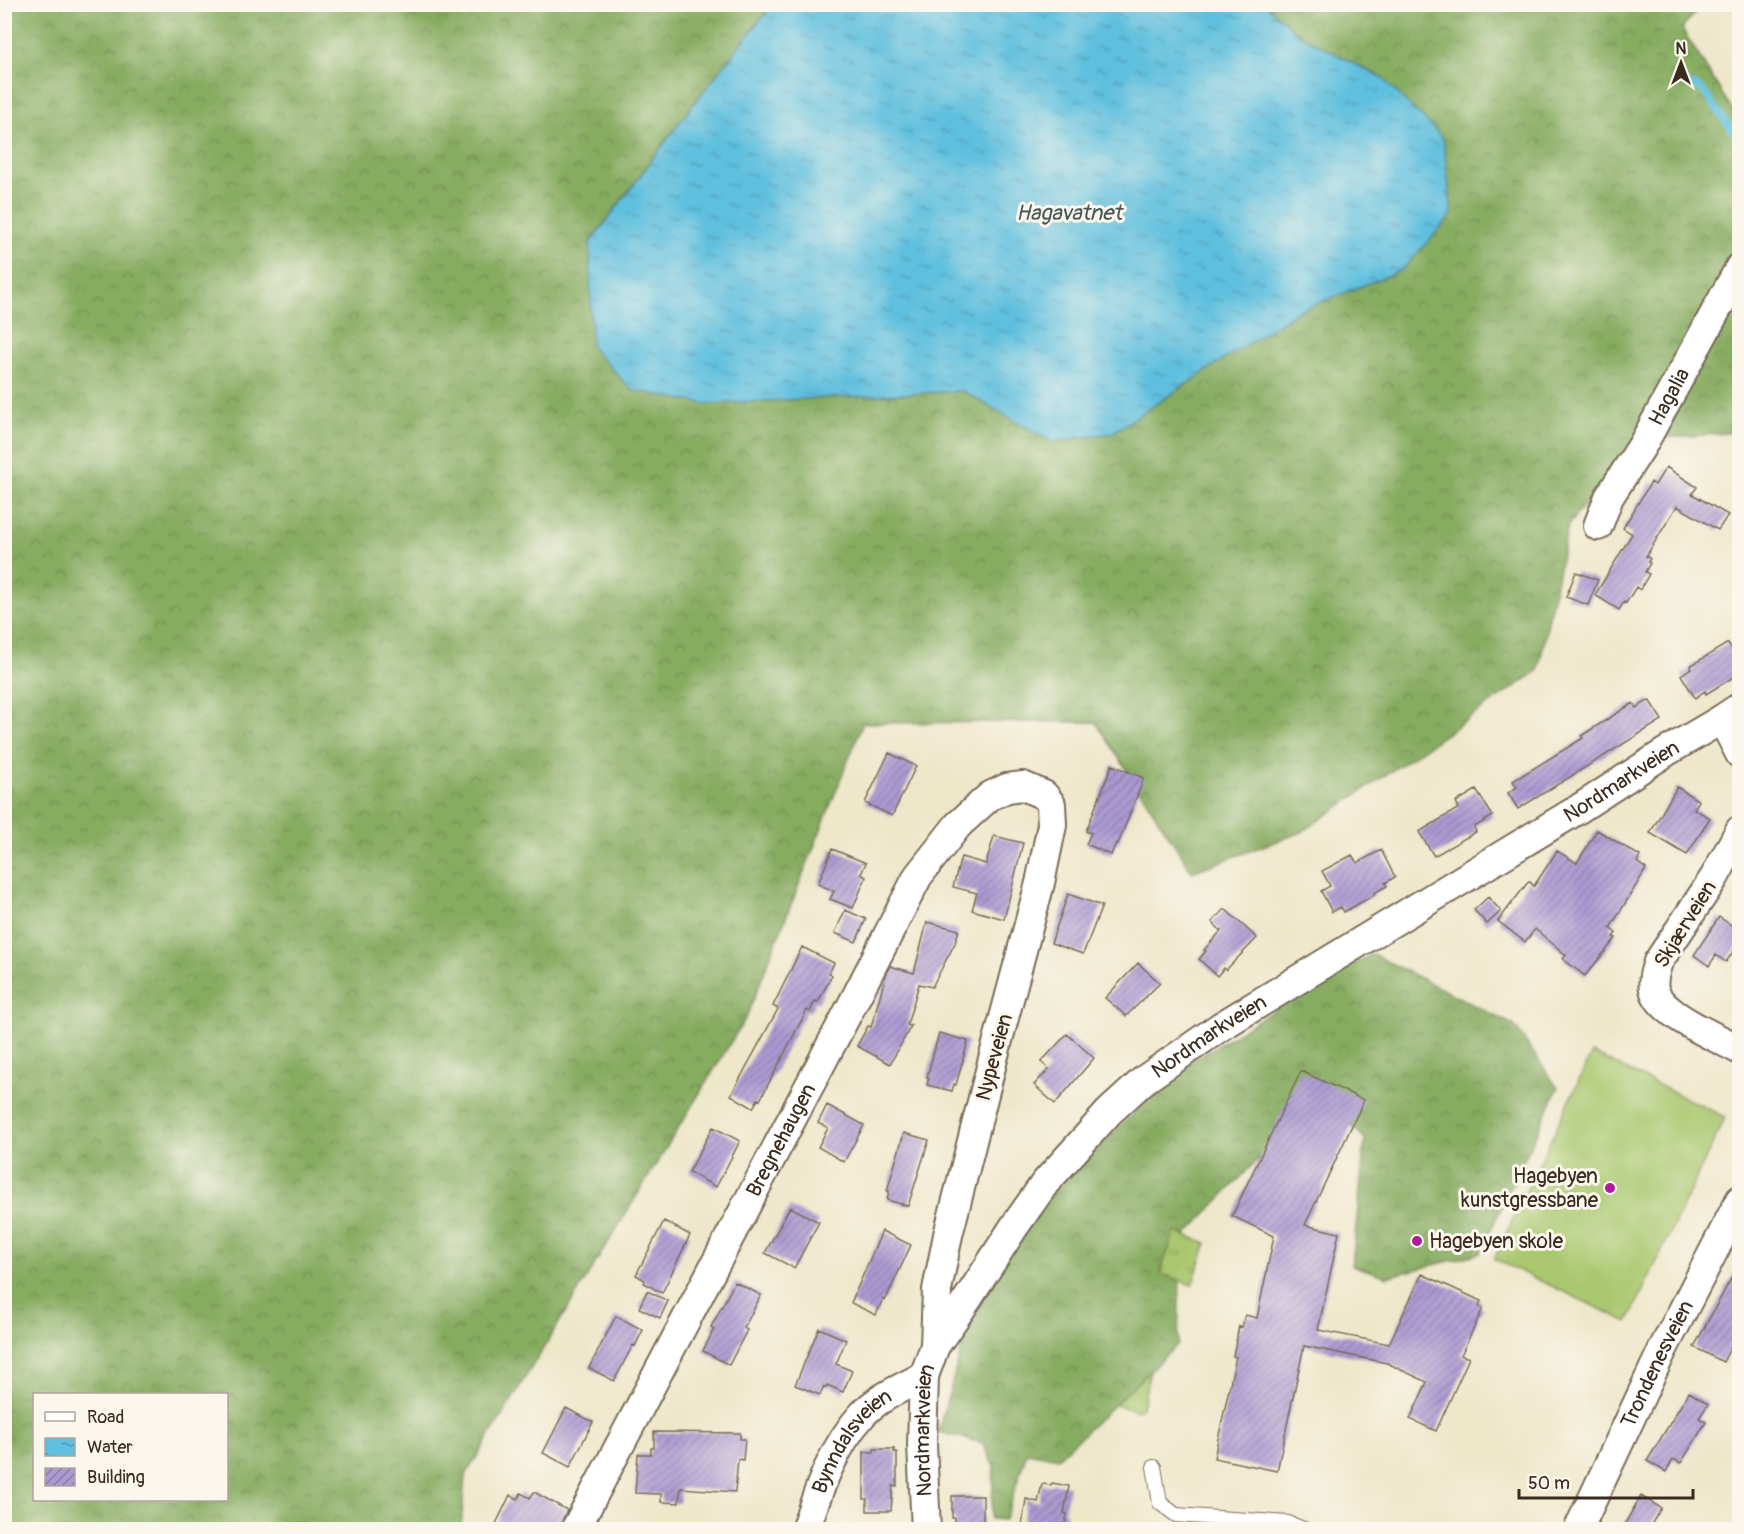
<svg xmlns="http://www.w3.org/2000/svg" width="1744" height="1534" viewBox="0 0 1744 1534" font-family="Pangolin,sans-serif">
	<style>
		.grass { fill: #a9c76e; stroke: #727846; stroke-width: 1.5 }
		.forest { fill: url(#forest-crowns); stroke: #606b40; stroke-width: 1.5; fill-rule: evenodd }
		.park { fill: url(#park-tufts); stroke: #727846; stroke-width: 1.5 }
		.water { fill: url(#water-ripples); stroke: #4d747e; stroke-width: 1.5 }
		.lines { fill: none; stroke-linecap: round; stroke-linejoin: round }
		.stream { stroke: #5fbfde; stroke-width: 7 }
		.building { fill: url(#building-hatch) }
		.service-casing { stroke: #7a6c5a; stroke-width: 16 }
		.minor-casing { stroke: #7a6c5a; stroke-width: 32 }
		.service { stroke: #fff; stroke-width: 14 }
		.minor { stroke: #fff; stroke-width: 28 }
		.poi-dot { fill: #b5179e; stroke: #fbf7ec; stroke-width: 2 }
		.labels { text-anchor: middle; stroke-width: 6; stroke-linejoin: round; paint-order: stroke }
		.street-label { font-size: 21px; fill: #3b2a1e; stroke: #fbf7ec }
		.poi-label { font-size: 21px; fill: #3b2a1e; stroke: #fbf7ec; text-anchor: end }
		.water-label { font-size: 22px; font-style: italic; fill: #465758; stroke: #fbf7ec }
	</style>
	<defs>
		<pattern id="forest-crowns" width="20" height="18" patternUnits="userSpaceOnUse" patternTransform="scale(1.5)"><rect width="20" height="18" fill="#86ac61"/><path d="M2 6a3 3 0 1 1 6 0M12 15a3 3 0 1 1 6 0" fill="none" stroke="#6f8c4f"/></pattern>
		<pattern id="park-tufts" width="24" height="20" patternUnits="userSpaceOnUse" patternTransform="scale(1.5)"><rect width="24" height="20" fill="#a9c76e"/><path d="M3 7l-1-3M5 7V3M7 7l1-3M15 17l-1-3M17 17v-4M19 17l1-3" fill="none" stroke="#8ba25a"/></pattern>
		<pattern id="water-ripples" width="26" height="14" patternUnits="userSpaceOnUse" patternTransform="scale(1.5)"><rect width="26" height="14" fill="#5fbfde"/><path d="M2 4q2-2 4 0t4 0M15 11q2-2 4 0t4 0" fill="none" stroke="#509bb3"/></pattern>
		<pattern id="building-hatch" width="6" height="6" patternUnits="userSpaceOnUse" patternTransform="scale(1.5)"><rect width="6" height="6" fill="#ab9ad2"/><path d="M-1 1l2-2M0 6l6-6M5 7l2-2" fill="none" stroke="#8c7eaa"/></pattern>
	</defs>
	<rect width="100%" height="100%" fill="#fbf7ec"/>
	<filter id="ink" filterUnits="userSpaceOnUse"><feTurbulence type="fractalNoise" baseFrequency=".0167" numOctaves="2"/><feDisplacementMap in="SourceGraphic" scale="12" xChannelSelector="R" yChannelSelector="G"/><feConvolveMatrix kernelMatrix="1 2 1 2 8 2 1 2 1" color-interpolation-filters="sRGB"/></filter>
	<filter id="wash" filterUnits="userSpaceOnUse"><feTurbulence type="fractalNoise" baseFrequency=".008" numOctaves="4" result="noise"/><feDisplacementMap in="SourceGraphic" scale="24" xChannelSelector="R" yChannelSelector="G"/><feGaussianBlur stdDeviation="1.35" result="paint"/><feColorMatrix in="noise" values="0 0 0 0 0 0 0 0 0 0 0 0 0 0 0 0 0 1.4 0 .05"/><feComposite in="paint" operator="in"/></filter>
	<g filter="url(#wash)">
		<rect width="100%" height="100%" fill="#eee7ca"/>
		<path class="grass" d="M1592 1053 1725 1117 1628 1322 1494 1259Z
			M1156 1345 1142 1407 1137 1411 1102 1401Z"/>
		<path class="forest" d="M5 5H772L695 102 590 242 706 404 963 391 1052 442 1112 433 1296 312 1402 270 1382 78 1296 33 1266 5H1701L1682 29 1739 121V432L1639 440 1568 525 1538 671 1302 832 1192 872 1096 722 863 723 747 1016 465 1476 461 1529 5 1530ZM34 1394H226V1500H34Z
			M1372 954 1514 1025 1558 1088 1480 1253 1387 1277 1352 1265 1365 1139 1331 1104 1295 1120 1181 1240 1178 1344 1058 1458 1027 1452 1005 1520 991 1519 994 1467 983 1443 938 1432 964 1340 1021 1225 1175 1072 1322 980Z"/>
		<path class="park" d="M1175 1232 1207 1243 1192 1285 1160 1273Z"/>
		<path class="water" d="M772 5H1266L1296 33 1382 78 1443 138 1452 215 1402 270 1296 312 1112 433 1052 442 963 391 706 404 632 390 591 347 590 243 695 102Z"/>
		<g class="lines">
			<path class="stream" d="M1678 80 1702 89 1740 141"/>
		</g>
		<g id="blocks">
			<path class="building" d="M1666 467 1697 487 1692 494 1728 515 1718 530 1677 506 1646 556 1650 559 1648 562 1650 563 1645 572 1649 574 1640 590 1636 587 1626 603 1624 602 1619 610 1595 595 1632 534 1623 528 1651 482 1655 485Z
				M1576 572 1598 580 1588 605 1566 597Z
				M1728 643 1740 661V673L1706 694 1705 691 1695 698 1681 675 1691 668 1690 666Z
				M1649 700 1662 720 1518 809 1508 793 1517 787 1513 781 1583 738 1581 736 1633 703 1636 708Z
				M889 753 916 766 892 816 865 803Z
				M1112 765 1144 778 1118 844 1116 843 1111 855 1086 844 1091 833 1086 831Z
				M1677 787 1699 801 1694 809 1710 818 1687 855 1650 833Z
				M1476 790 1493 816 1474 827 1476 832 1434 856 1419 832 1459 808 1456 802Z
				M1597 830 1640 856 1637 862 1646 869 1610 928 1616 933 1613 937 1616 938 1585 976 1563 959 1566 955 1535 929 1525 942 1498 921 1529 881 1534 886 1557 851 1577 863Z
				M994 836 1023 843 1004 919 972 910 977 893 953 887 961 857 986 864Z
				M832 849 866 863 861 874 866 877 853 908 830 899 834 891 818 884Z
				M1381 850 1395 877 1385 883 1387 886 1374 893V895L1344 912 1341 907 1332 912 1321 891 1330 886 1322 871 1352 855 1357 863Z
				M1068 894 1102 906 1083 954 1051 943Z
				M1488 897 1501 911 1487 924 1474 910Z
				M1225 909 1257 938 1226 970 1224 968 1217 976 1199 959 1206 951 1204 950 1221 931 1212 922Z
				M845 910 866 919 856 942 835 933Z
				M1719 917 1740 931V942L1726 962 1716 955 1709 966 1694 955Z
				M927 922 959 930 955 943 932 987 919 984 907 1025 911 1026 890 1064 857 1046 868 1026 871 1027 886 975 890 966 914 973Z
				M802 947 834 963 829 973 832 975 818 1002 815 1001 810 1012 807 1010 760 1100 758 1099 753 1108 731 1095 778 1009 773 1006Z
				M1138 963 1160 983 1126 1016 1105 998Z
				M939 1033 968 1041 956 1085 954 1084 952 1091 927 1085 929 1078 927 1077Z
				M1067 1034 1094 1058 1055 1104 1034 1085 1049 1069 1041 1062Z
				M1301 1071 1364 1100 1305 1225 1339 1233 1318 1330 1389 1344 1422 1274 1481 1301 1479 1306 1483 1308 1461 1355 1469 1358 1436 1431 1410 1419 1427 1382 1387 1363 1304 1346 1277 1471 1214 1458 1236 1357 1233 1356 1239 1326 1242 1327 1245 1315 1257 1318 1274 1236 1232 1216Z
				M827 1105 864 1125 844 1162 818 1147 828 1128 818 1123Z
				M713 1127 740 1141 716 1187 689 1172Z
				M904 1133 929 1140 908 1206 887 1200 889 1191H887Z
				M790 1207 819 1222 794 1268 765 1253Z
				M664 1221 690 1235 662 1293 644 1283 645 1280 636 1275Z
				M882 1231 911 1245 885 1301 883 1299 876 1315 851 1303Z
				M1740 1262V1329L1723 1362 1694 1347Z
				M735 1282 761 1295 744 1328 747 1330 729 1365 703 1351 714 1329 711 1327Z
				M647 1291 668 1301 660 1318 639 1308Z
				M616 1316 643 1330 635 1346 633 1345 614 1381 589 1368Z
				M819 1328 846 1340 836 1364 852 1371 843 1392 827 1385 826 1388 824 1386 820 1395 795 1385Z
				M1689 1392 1708 1404 1699 1418 1706 1422 1681 1463 1673 1459 1666 1472 1647 1461Z
				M566 1408 593 1422 570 1467 543 1453Z
				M654 1432 740 1433V1439H745L743 1460 738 1459 735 1492 681 1488 679 1503 661 1502V1494L635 1493 638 1454H651V1448H654Z
				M874 1449H894V1452H897V1486H893L891 1511H867V1499H864V1452H874Z
				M1052 1483 1069 1486 1064 1513 1067 1514 1064 1530H1044L1022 1526 1026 1499 1038 1502 1042 1484 1051 1485Z
				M534 1492 567 1510 558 1530H493L510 1495 518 1499 521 1493 530 1498Z
				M952 1496H983V1530H955V1518H952Z
				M1641 1496 1661 1508 1648 1530H1621Z"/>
		</g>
	</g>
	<g filter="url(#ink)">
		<use href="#blocks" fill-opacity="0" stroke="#7a6c5a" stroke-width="1.5"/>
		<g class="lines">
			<g class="service-casing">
				<path id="service" d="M1154 1467 1160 1503 1176 1515 1288 1523 1306 1530"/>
			</g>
			<g class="minor-casing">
				<g id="minor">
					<path id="s1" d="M1598 526 1609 497 1642 446 1740 267"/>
					<path d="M1740 707 1722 719 1740 754"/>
					<path d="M1740 830 1714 878 1658 962C1655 971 1652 980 1654 989 1660 1015 1717 1037 1740 1050"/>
					<path id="s2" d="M575 1530 853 1003 918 876 958 825 990 796 1007 788 1023 786 1044 795 1051 804 1052 825 1040 883 993 1059 948 1235 937 1290 935 1346"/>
					<path id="s3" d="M805 1530C819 1489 833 1447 862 1415 878 1397 904 1387 924 1376"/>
					<path id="s4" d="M926 1530 922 1445 924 1376 935 1346 967 1300 1014 1227 1045 1183 1109 1112 1144 1080 1220 1027 1577 810 1666 752 1722 719"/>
					<path id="s5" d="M1578 1530 1663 1349 1740 1200"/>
				</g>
			</g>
			<use href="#service" class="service"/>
			<use href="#minor" class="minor"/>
		</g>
	</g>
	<g class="poi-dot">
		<circle cx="1610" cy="1188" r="6"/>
		<circle cx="1417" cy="1241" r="6"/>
	</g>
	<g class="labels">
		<g class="street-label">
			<text dy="7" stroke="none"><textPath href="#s1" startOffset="148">Hagalia</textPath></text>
			<text dy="7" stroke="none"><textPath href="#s4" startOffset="1089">Nordmarkveien</textPath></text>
			<text transform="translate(1685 924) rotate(-58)" y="7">Skjærveien</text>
			<text dy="7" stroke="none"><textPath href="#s4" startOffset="604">Nordmarkveien</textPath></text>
			<text transform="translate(994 1057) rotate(-75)" y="7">Nypeveien</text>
			<text dy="7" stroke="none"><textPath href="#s2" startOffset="441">Bregnehaugen</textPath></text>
			<text dy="7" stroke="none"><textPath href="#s5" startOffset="184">Trondenesveien</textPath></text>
			<text dy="7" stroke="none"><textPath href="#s4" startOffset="100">Nordmarkveien</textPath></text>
			<text dy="7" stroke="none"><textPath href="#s3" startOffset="102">Bynndalsveien</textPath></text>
		</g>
		<g class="poi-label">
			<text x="1598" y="1183">Hagebyen<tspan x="1598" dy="24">kunstgressbane</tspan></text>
			<text x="1429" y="1248" text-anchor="start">Hagebyen skole</text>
		</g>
		<g class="water-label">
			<text x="1069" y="220">Hagavatnet</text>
		</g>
	</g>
	<rect width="1744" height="1534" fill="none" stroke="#fbf7ec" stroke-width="24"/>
	<rect x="33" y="1393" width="195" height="108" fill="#fbf7ec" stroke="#aea59a" stroke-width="1.5"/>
	<rect x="45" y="1412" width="30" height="9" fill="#ffffff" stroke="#aea59a" stroke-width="1.5"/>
	<text x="87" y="1423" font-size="18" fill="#3b2a1e">Road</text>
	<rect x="45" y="1438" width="30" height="18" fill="url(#water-ripples)" stroke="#aea59a" stroke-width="1.5"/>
	<text x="87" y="1453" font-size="18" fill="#3b2a1e">Water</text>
	<rect x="45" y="1468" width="30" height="18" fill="url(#building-hatch)" stroke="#aea59a" stroke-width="1.5"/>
	<text x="87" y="1483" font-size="18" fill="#3b2a1e">Building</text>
	<g transform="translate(1681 63)" stroke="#fbf7ec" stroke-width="4.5" paint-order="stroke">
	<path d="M0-4.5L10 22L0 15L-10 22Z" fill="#3b2a1e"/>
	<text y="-9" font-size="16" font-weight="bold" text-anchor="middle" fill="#3b2a1e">N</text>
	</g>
	<path d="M1519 1489v9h174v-9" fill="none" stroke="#3b2a1e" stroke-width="3"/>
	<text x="1528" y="1489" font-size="18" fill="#3b2a1e" stroke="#fbf7ec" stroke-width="4.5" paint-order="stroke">50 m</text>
</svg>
